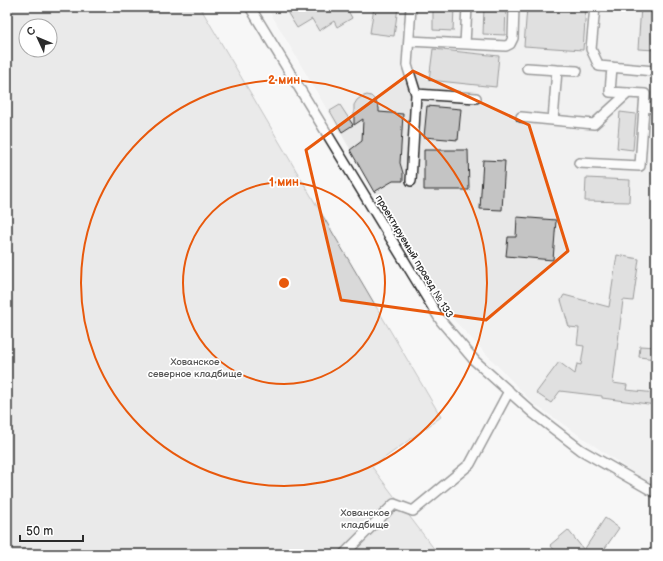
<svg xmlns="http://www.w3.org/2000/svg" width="663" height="561" viewBox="0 0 663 561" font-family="'Balsamiq Sans',sans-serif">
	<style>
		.built { fill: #e8e8e8 }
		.green { fill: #d9d9d9; stroke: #828282; fill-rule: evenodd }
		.building { fill: #c4c4c4; stroke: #2b2b2b }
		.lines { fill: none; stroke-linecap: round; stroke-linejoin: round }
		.minor-casing { stroke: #2b2b2b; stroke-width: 12 }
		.minor { stroke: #fff; stroke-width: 9 }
		.marked { fill: none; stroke: #e8590c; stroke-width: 3; stroke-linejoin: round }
		.ring { fill: none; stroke: #e8590c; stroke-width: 2 }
		.labels { text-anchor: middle; stroke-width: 3.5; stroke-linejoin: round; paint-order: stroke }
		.street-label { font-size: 10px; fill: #2b2b2b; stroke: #fff }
		.park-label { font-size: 10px; fill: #565656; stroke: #fff }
		.centre { fill: #e8590c; stroke: #fff; stroke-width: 2 }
		.ring-label { font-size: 12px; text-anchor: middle; font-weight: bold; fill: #e8590c; stroke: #fff; stroke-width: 3.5; stroke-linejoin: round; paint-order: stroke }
	</style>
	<rect width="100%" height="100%" fill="#f7f7f7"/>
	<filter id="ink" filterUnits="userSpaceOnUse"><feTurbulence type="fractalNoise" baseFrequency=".025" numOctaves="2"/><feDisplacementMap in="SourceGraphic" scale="8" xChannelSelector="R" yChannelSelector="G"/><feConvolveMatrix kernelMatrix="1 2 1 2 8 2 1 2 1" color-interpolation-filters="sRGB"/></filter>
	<g filter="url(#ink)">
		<path class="built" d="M267 7H656V487L631 471 534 404 451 317 367 178Z"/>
		<path class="green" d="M7 7H200L441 417 372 467 435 550 432 554H7ZM26 26H50V50H26Z"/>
		<path class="building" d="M284 7H346L352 18 337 27 334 21 319 31 312 19 297 28Z
			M374 7H398L394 36 370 33Z
			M433 7H454L453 31 433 30Z
			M484 7H506L505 35 483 34Z
			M527 7H586L583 50 524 46Z
			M641 7H656V50L638 49Z
			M433 49 499 56 496 87 429 80Z
			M367 95 371 96 375 100 379 108V112L403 114 400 163 403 173V181H393L374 192 350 150 362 141 363 119 354 125V105L357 100 361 97Z
			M340 105 353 125 342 132 330 111Z
			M427 106 461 109 458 140 424 137Z
			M620 112 636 114 633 150 617 148Z
			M424 150H468L469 190H424Z
			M483 160 505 161 502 210 480 209Z
			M586 178 630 180 629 202 585 201Z
			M517 217 556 220 553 260 506 256 508 237H516Z
			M617 255 639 259 633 301 623 300 613 383 627 385 626 390 656 393V405L602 398V396L560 391 551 403 536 393 559 362 575 374 577 364 581 365 584 346 577 345 579 328 569 327 561 300 564 295 609 307Z
			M640 346 656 347V359L639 357Z
			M605 518 619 528 601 554H558L550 545 568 530 584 550Z"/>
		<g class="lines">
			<g class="minor-casing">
				<path id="minor" d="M250 7 441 321 475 361 533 413 581 450 656 493
					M595 7 591 49 599 66 654 71 656 70
					M409 41 506 46 510 44 513 38 514 7
					M465 44 467 7
					M612 67 610 92 645 94 644 107 656 108
					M527 68 557 70 553 120
					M557 70 577 71
					M416 94 476 98
					M521 117 594 124 628 93
					M579 163 640 166 644 107
					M411 181 416 94 407 65 411 7
					M344 554 394 504 413 511 470 464 509 391"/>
			</g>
			<use href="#minor" class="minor"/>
		</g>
	</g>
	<path d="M0 0H663V561H0ZM413 71 529 125 568 251 486 320 341 300 306 150Z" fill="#f7f7f7" fill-opacity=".55" fill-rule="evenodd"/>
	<path class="marked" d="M413 71 529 125 568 251 486 320 341 300 306 150Z"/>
	<g class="ring">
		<circle cx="284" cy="283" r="101"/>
		<circle cx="284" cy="283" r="203"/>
	</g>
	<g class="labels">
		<g class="street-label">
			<text transform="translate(415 256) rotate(59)" y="4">проектируемый проезд № 133</text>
		</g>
		<g class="park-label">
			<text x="195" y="365">Хованское<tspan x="195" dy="12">северное кладбище</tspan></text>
			<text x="365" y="516">Хованское<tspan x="365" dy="12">кладбище</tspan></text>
		</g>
	</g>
	<circle cx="284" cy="283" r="6" class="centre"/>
	<g class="ring-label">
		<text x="284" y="84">2 мин</text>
		<text x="284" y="186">1 мин</text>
	</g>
	<rect width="663" height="561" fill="none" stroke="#fff" stroke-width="24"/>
	<rect x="12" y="12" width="639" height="537" fill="none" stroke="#2b2b2b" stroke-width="1.5" filter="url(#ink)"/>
	<g transform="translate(38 38) rotate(314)"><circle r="19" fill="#ffffff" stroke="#aaaaaa"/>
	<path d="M0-3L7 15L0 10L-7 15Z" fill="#2b2b2b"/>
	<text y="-6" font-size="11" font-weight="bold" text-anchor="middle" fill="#2b2b2b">С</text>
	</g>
	<path d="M20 535v6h63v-6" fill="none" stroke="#2b2b2b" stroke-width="2"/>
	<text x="26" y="535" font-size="12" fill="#2b2b2b" stroke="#ffffff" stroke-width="3" paint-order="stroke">50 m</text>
</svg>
